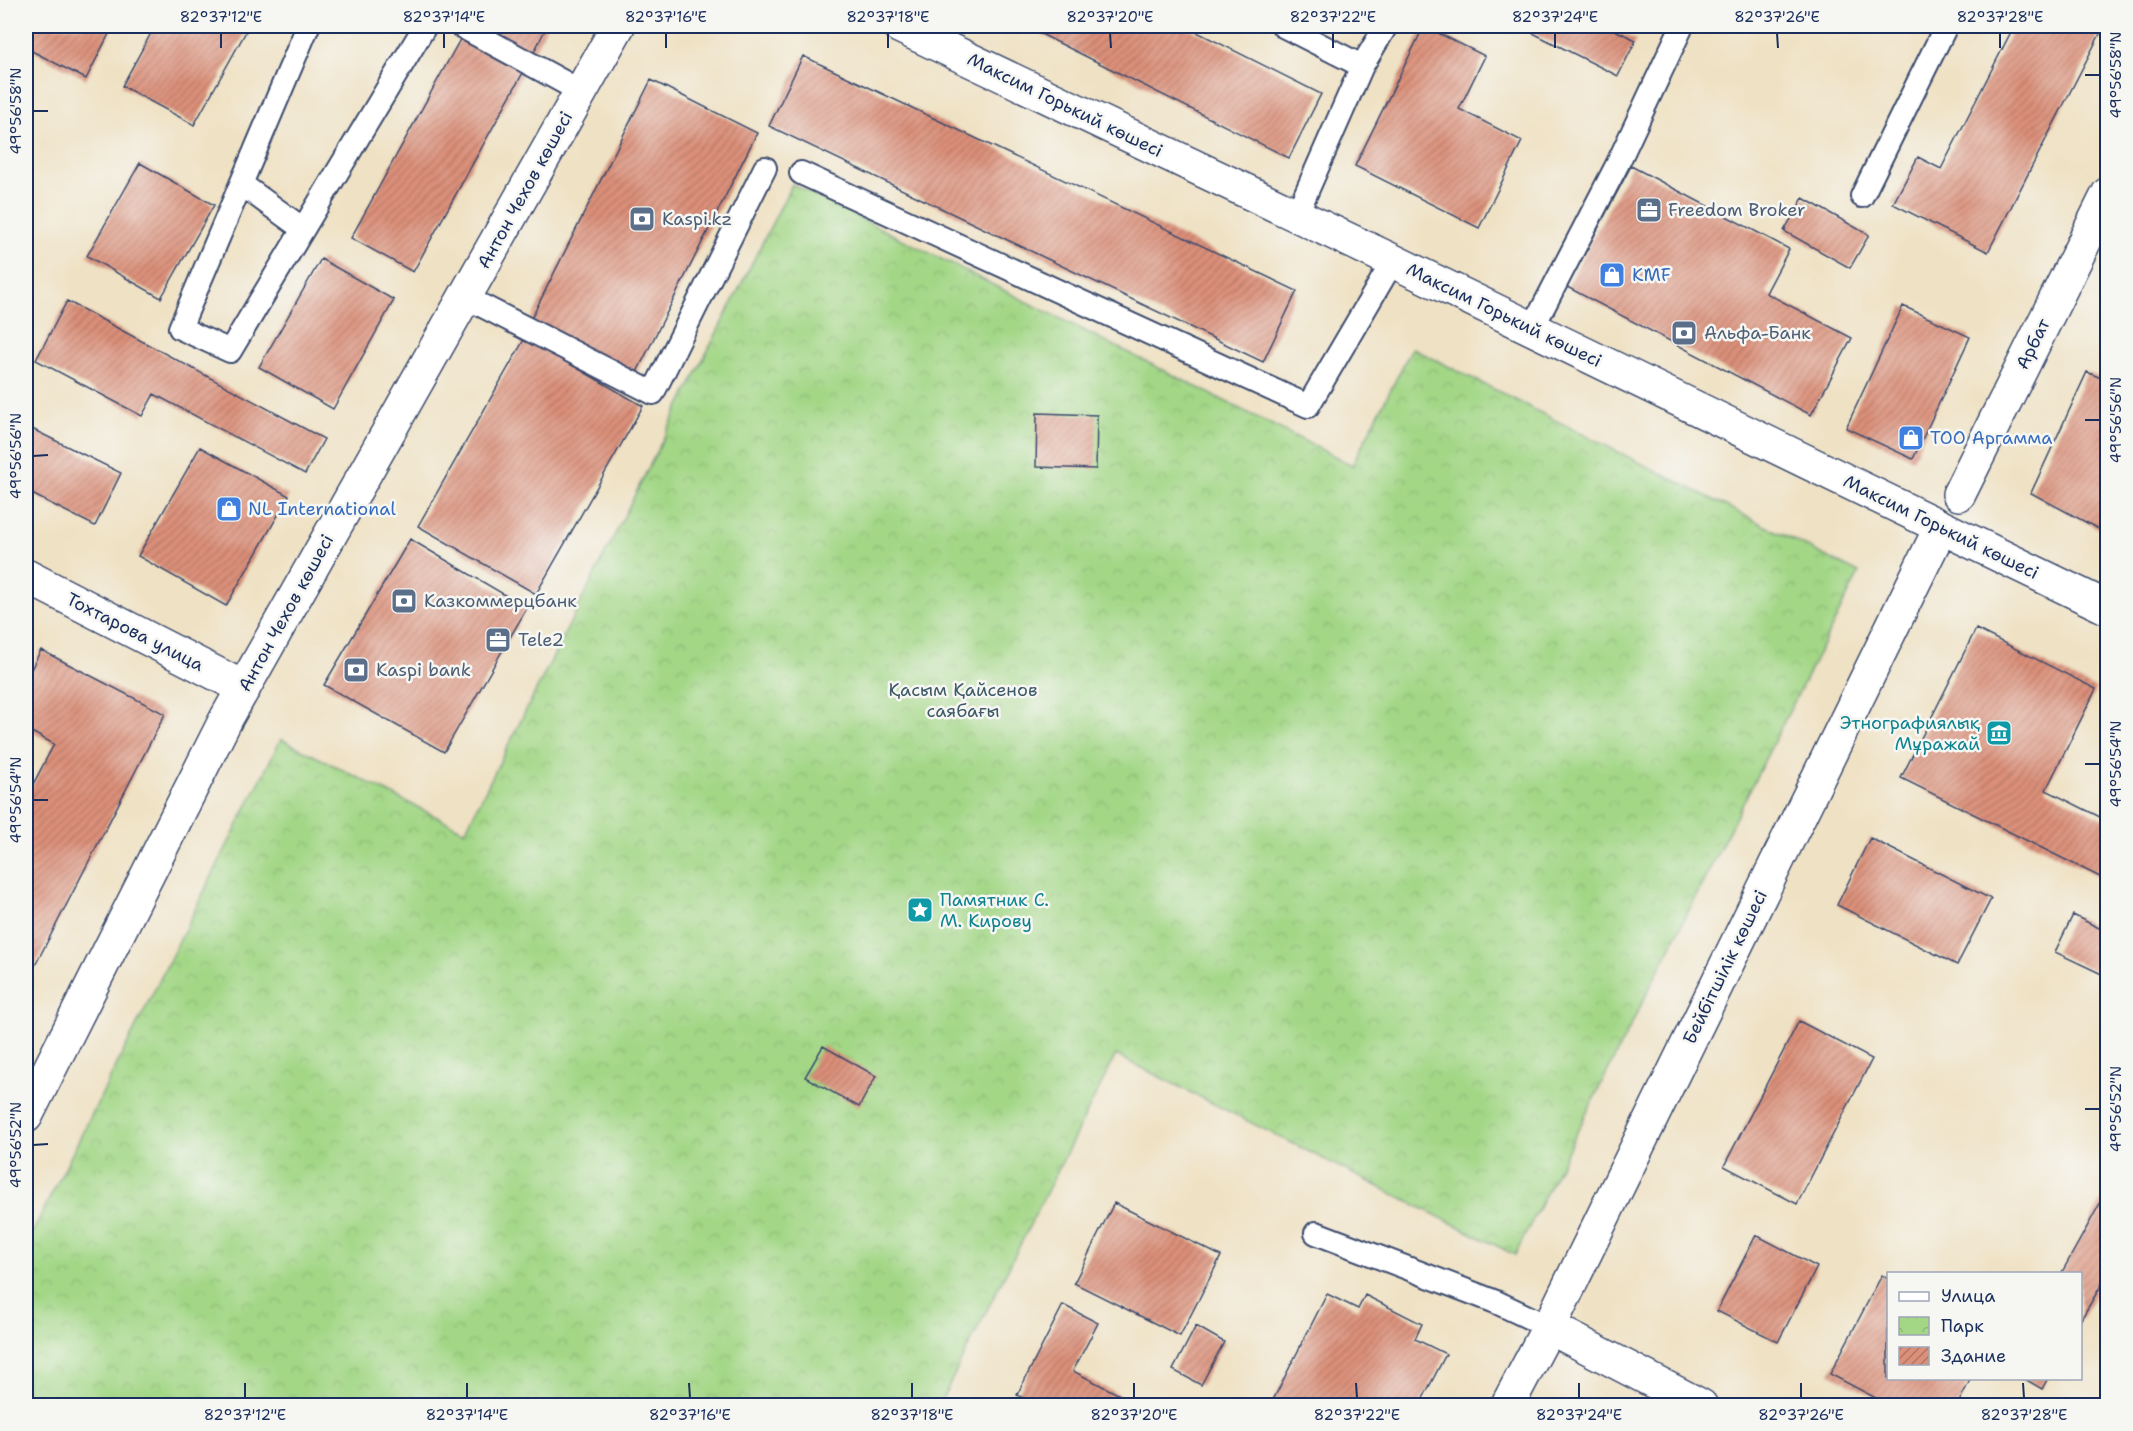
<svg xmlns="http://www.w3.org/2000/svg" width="2133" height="1431" viewBox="0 0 2133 1431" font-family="'Shantell Sans',sans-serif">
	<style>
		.park { fill: url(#park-crowns); stroke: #5f8372; stroke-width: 1.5 }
		.building { fill: url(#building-hatch) }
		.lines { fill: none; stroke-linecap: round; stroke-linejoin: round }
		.service-casing { stroke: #3b4a6d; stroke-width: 26 }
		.pedestrian-casing { stroke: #3b4a6d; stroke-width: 36 }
		.minor-casing { stroke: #3b4a6d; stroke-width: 36 }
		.service { stroke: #fff; stroke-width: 22 }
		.pedestrian { stroke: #fff; stroke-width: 33 }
		.minor { stroke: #fff; stroke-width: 33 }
		.ticks { fill: none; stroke: #1b2f5e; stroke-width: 2 }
		.labels { text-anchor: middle; stroke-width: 5; stroke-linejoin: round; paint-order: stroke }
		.street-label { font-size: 18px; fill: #1b2f5e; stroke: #f6f6f2 }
		.service-label { font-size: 18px; fill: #4e5e75; stroke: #f6f6f2; text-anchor: start }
		.shop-label { font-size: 18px; fill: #366cbe; stroke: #f6f6f2; text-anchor: start }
		.park-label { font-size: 18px; fill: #3d5968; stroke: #f6f6f2 }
		.culture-label { font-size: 18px; fill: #0d838f; stroke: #f6f6f2; text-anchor: end }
		.neatline { fill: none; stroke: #1b2f5e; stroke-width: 2 }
		.ticks-label { font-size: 15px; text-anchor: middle; fill: #1b2f5e }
	</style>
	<defs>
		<pattern id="park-crowns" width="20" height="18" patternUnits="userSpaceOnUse" patternTransform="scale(1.5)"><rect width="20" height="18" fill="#a3d786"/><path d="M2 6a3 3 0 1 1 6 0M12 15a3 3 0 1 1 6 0" fill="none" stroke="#8cb976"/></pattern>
		<pattern id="building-hatch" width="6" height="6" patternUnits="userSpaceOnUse" patternTransform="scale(1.5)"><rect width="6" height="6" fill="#dc9079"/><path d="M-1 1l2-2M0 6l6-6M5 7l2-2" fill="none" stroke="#b27666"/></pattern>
	</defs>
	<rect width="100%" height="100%" fill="#f6f6f2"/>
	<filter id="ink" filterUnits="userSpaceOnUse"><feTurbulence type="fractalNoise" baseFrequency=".0167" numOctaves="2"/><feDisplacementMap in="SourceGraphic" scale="12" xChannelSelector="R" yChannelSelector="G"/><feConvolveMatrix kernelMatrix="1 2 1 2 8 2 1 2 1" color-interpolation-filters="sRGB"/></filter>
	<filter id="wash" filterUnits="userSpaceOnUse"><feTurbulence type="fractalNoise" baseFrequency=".008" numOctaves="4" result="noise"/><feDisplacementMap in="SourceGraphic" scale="24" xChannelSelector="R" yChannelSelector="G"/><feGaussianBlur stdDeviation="1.35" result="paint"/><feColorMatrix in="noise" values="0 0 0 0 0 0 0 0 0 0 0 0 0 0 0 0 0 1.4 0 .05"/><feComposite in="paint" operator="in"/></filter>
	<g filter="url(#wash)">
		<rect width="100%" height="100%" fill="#efe1c3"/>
		<path class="park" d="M792 184 1352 465 1412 348 1859 573 1515 1255 1116 1055 939 1405H26V1245L281 739 465 831Z"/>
		<g id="blocks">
			<path class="building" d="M26 26H113L86 79 26 48Z
				M155 26H249L194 125 122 86Z
				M472 26H547L532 56Z
				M1025 26H1185L1321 94 1289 158Z
				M1424 26 1485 56 1459 109 1522 141 1479 228 1355 166Z
				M1519 26H1606L1636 40 1618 76Z
				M2014 26H2104L1988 252 1893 204 1918 157 1941 169Z
				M463 34 525 69 413 272 351 238Z
				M803 56 1297 291 1263 362 769 126Z
				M651 80 757 133 636 374 530 321Z
				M140 163 214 205 161 298 87 256Z
				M1631 166 1789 249 1766 293 1852 338 1811 415 1567 287Z
				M1803 198 1869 235 1850 268 1784 231Z
				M321 259 394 300 333 409 259 367Z
				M67 301 324 439 305 474 154 394 142 416 36 360Z
				M1903 306 1970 337 1913 459 1846 428Z
				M525 338 643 406 536 594 418 526Z
				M2087 372 2108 381V534L2031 493Z
				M1037 413 1097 415 1096 469 1036 467Z
				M30 428 121 473 95 526 26 491V436Z
				M200 447 289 496 226 606 138 556Z
				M410 539 527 608 444 752 324 685Z
				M1976 629 2096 689 2046 790 2108 821V881L1901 778Z
				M41 650 165 714 26 983V798L54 744 26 729V679Z
				M1870 838 1991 899 1957 965 1837 905Z
				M2073 915 2105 931 2108 926V977L2055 952Z
				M1799 1021 1872 1059 1797 1204 1724 1166Z
				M823 1046 876 1076 859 1107 805 1077Z
				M2108 1189V1274L2080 1321V1274H2061Z
				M1114 1203 1221 1256 1180 1336 1074 1283Z
				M1756 1235 1817 1267 1778 1342 1717 1311Z
				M1882 1275 1888 1279V1378H1971L1957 1406H1891L1830 1374Z
				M1327 1294 1358 1309 1365 1295 1422 1324 1415 1339 1446 1354 1419 1406H1270Z
				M1063 1305 1098 1323 1073 1371 1141 1406H1038L1017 1395Z
				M1196 1326 1224 1342 1201 1385 1173 1370Z
				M2023 1378H2048L2042 1389Z"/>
		</g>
	</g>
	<g filter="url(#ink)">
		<use href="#blocks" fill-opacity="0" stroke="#3b4a6d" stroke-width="1.5"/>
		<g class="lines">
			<g class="service-casing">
				<path id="service" d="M308 26 180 328 230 351 425 26
					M461 26 580 91
					M1283 26 1362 66
					M801 173 1308 406 1393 261
					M241 184 303 229
					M1862 196 1945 28 1939 26
					M1296 216 1362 66 1386 26
					M465 297 653 393 765 168
					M1532 329 1617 165 1682 26
					M1316 1233 1496 1302 1549 1327"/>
			</g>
			<g class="pedestrian-casing">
				<path id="pedestrian" d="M1959 494 2108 194"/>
			</g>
			<g class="minor-casing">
				<path id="minor" d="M899 26 1393 261 2108 608
					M26 576 244 688
					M26 1116 226 719 618 26
					M1549 1327 1701 1406
					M1507 1406 1549 1327 1941 527"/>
			</g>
			<use href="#service" class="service"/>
			<use href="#pedestrian" class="pedestrian"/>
			<use href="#minor" class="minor"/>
		</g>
	</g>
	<path class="ticks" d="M221 33V48M444 33V48M666 33V48M888 33V48M1110 33 1111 48M1333 33V48M1555 33V48M1777 33 1778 48M2000 33V48M2085 75H2100M33 111H48M2085 420H2100M33 456 48 455M2085 764H2100M33 800H48M2085 1109H2100M33 1145 48 1144M245 1383V1398M467 1383V1398M689 1383 690 1398M912 1383V1398M1134 1383V1398M1356 1383 1357 1398M1579 1383V1398M1801 1383V1398M2023 1383 2024 1398"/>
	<defs>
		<g id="office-square" transform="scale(1.35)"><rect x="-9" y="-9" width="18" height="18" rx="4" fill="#5c6f8a" stroke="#f6f6f2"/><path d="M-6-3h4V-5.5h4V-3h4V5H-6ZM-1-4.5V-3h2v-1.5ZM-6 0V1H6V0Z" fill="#fff"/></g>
		<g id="bank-square" transform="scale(1.35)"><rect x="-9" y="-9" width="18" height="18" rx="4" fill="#5c6f8a" stroke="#f6f6f2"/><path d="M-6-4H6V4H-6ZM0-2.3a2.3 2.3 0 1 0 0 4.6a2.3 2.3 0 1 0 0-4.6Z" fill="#fff"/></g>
		<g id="shop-square" transform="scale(1.35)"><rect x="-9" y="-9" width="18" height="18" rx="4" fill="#3f7fe0" stroke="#f6f6f2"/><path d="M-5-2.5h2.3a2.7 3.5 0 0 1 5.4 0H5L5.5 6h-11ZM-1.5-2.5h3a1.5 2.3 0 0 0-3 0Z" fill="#fff"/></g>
		<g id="museum-square" transform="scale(1.35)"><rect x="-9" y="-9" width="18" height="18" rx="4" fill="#0f9aa8" stroke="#f6f6f2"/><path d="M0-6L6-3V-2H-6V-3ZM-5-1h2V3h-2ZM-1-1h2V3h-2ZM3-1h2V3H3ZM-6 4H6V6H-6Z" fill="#fff"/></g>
		<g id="sight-square" transform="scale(1.35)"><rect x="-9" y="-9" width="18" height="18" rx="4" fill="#0f9aa8" stroke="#f6f6f2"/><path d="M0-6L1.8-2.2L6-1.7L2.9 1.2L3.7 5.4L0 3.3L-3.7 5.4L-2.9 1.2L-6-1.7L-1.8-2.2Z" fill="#fff"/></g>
	</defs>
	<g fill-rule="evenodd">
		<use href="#office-square" x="1649" y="210"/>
		<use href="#bank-square" x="642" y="219"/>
		<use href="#shop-square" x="1612" y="275"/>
		<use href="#bank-square" x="1684" y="333"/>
		<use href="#shop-square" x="1911" y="438"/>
		<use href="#shop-square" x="229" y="509"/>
		<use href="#bank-square" x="404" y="601"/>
		<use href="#office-square" x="498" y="640"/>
		<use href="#bank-square" x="356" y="670"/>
		<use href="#museum-square" x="1999" y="733"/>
		<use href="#sight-square" x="920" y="910"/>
	</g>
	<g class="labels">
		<g class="street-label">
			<text transform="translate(1065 105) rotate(26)" y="6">Максим Горький көшесі</text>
			<text transform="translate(525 190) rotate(-61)" y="6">Антон Чехов көшесі</text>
			<text transform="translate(1504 315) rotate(26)" y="6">Максим Горький көшесі</text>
			<text transform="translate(2033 344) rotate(-64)" y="6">Арбат</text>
			<text transform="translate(1941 527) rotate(26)" y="6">Максим Горький көшесі</text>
			<text transform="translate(286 613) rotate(-61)" y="6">Антон Чехов көшесі</text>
			<text transform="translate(135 632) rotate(27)" y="6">Тохтарова улица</text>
			<text transform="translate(1725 967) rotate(-64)" y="6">Бейбітшілік көшесі</text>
		</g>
		<g class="service-label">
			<text x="1668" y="216">Freedom Broker</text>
			<text x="662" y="225">Kaspi.kz</text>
			<text x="1704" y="339">Альфа-Банк</text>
			<text x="424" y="607">Казкоммерцбанк</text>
			<text x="518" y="646">Tele2</text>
			<text x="376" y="676">Kaspi bank</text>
		</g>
		<g class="shop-label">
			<text x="1632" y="281">KMF</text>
			<text x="1930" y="444">ТОО Аргамма</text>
			<text x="248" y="515">NL International</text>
		</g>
		<g class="park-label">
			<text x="963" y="696">Қасым Қайсенов<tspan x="963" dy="21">саябағы</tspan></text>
		</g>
		<g class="culture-label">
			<text x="1980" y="729">Этнографиялық<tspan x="1980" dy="21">Мұражай</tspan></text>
			<text x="940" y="906" text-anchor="start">Памятник С.<tspan x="940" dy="21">М. Кирову</tspan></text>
		</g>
	</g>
	<rect width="2133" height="1431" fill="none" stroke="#f6f6f2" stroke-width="66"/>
	<rect x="1887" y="1272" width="195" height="108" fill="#f6f6f2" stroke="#9ea6b7" stroke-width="1.5"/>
	<rect x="1899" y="1292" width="30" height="9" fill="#ffffff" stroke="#9ea6b7" stroke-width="1.5"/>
	<text x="1941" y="1302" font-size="18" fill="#1b2f5e">Улица</text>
	<rect x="1899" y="1317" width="30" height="18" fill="url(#park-crowns)" stroke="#9ea6b7" stroke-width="1.5"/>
	<text x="1941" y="1332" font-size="18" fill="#1b2f5e">Парк</text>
	<rect x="1899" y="1347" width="30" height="18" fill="url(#building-hatch)" stroke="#9ea6b7" stroke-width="1.5"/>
	<text x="1941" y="1362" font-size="18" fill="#1b2f5e">Здание</text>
	<rect x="33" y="33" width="2067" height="1365" class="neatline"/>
	<g class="ticks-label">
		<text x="221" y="22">82°37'12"E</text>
		<text x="444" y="22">82°37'14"E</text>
		<text x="666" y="22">82°37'16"E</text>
		<text x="888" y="22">82°37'18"E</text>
		<text x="1110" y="22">82°37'20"E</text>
		<text x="1333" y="22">82°37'22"E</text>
		<text x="1555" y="22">82°37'24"E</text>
		<text x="1777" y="22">82°37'26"E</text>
		<text x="2000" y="22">82°37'28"E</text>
		<text transform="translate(2116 75) rotate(-90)" y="5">49°56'58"N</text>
		<text transform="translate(16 111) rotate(-90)" y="5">49°56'58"N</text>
		<text transform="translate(2116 420) rotate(-90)" y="5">49°56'56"N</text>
		<text transform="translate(16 456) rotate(-90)" y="5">49°56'56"N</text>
		<text transform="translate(2116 764) rotate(-90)" y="5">49°56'54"N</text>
		<text transform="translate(16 800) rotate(-90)" y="5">49°56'54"N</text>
		<text transform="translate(2116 1109) rotate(-90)" y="5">49°56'52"N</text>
		<text transform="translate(16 1145) rotate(-90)" y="5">49°56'52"N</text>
		<text x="245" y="1420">82°37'12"E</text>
		<text x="467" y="1420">82°37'14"E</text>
		<text x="690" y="1420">82°37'16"E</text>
		<text x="912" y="1420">82°37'18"E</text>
		<text x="1134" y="1420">82°37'20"E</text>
		<text x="1357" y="1420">82°37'22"E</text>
		<text x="1579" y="1420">82°37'24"E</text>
		<text x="1801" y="1420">82°37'26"E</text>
		<text x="2024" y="1420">82°37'28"E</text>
	</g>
</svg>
